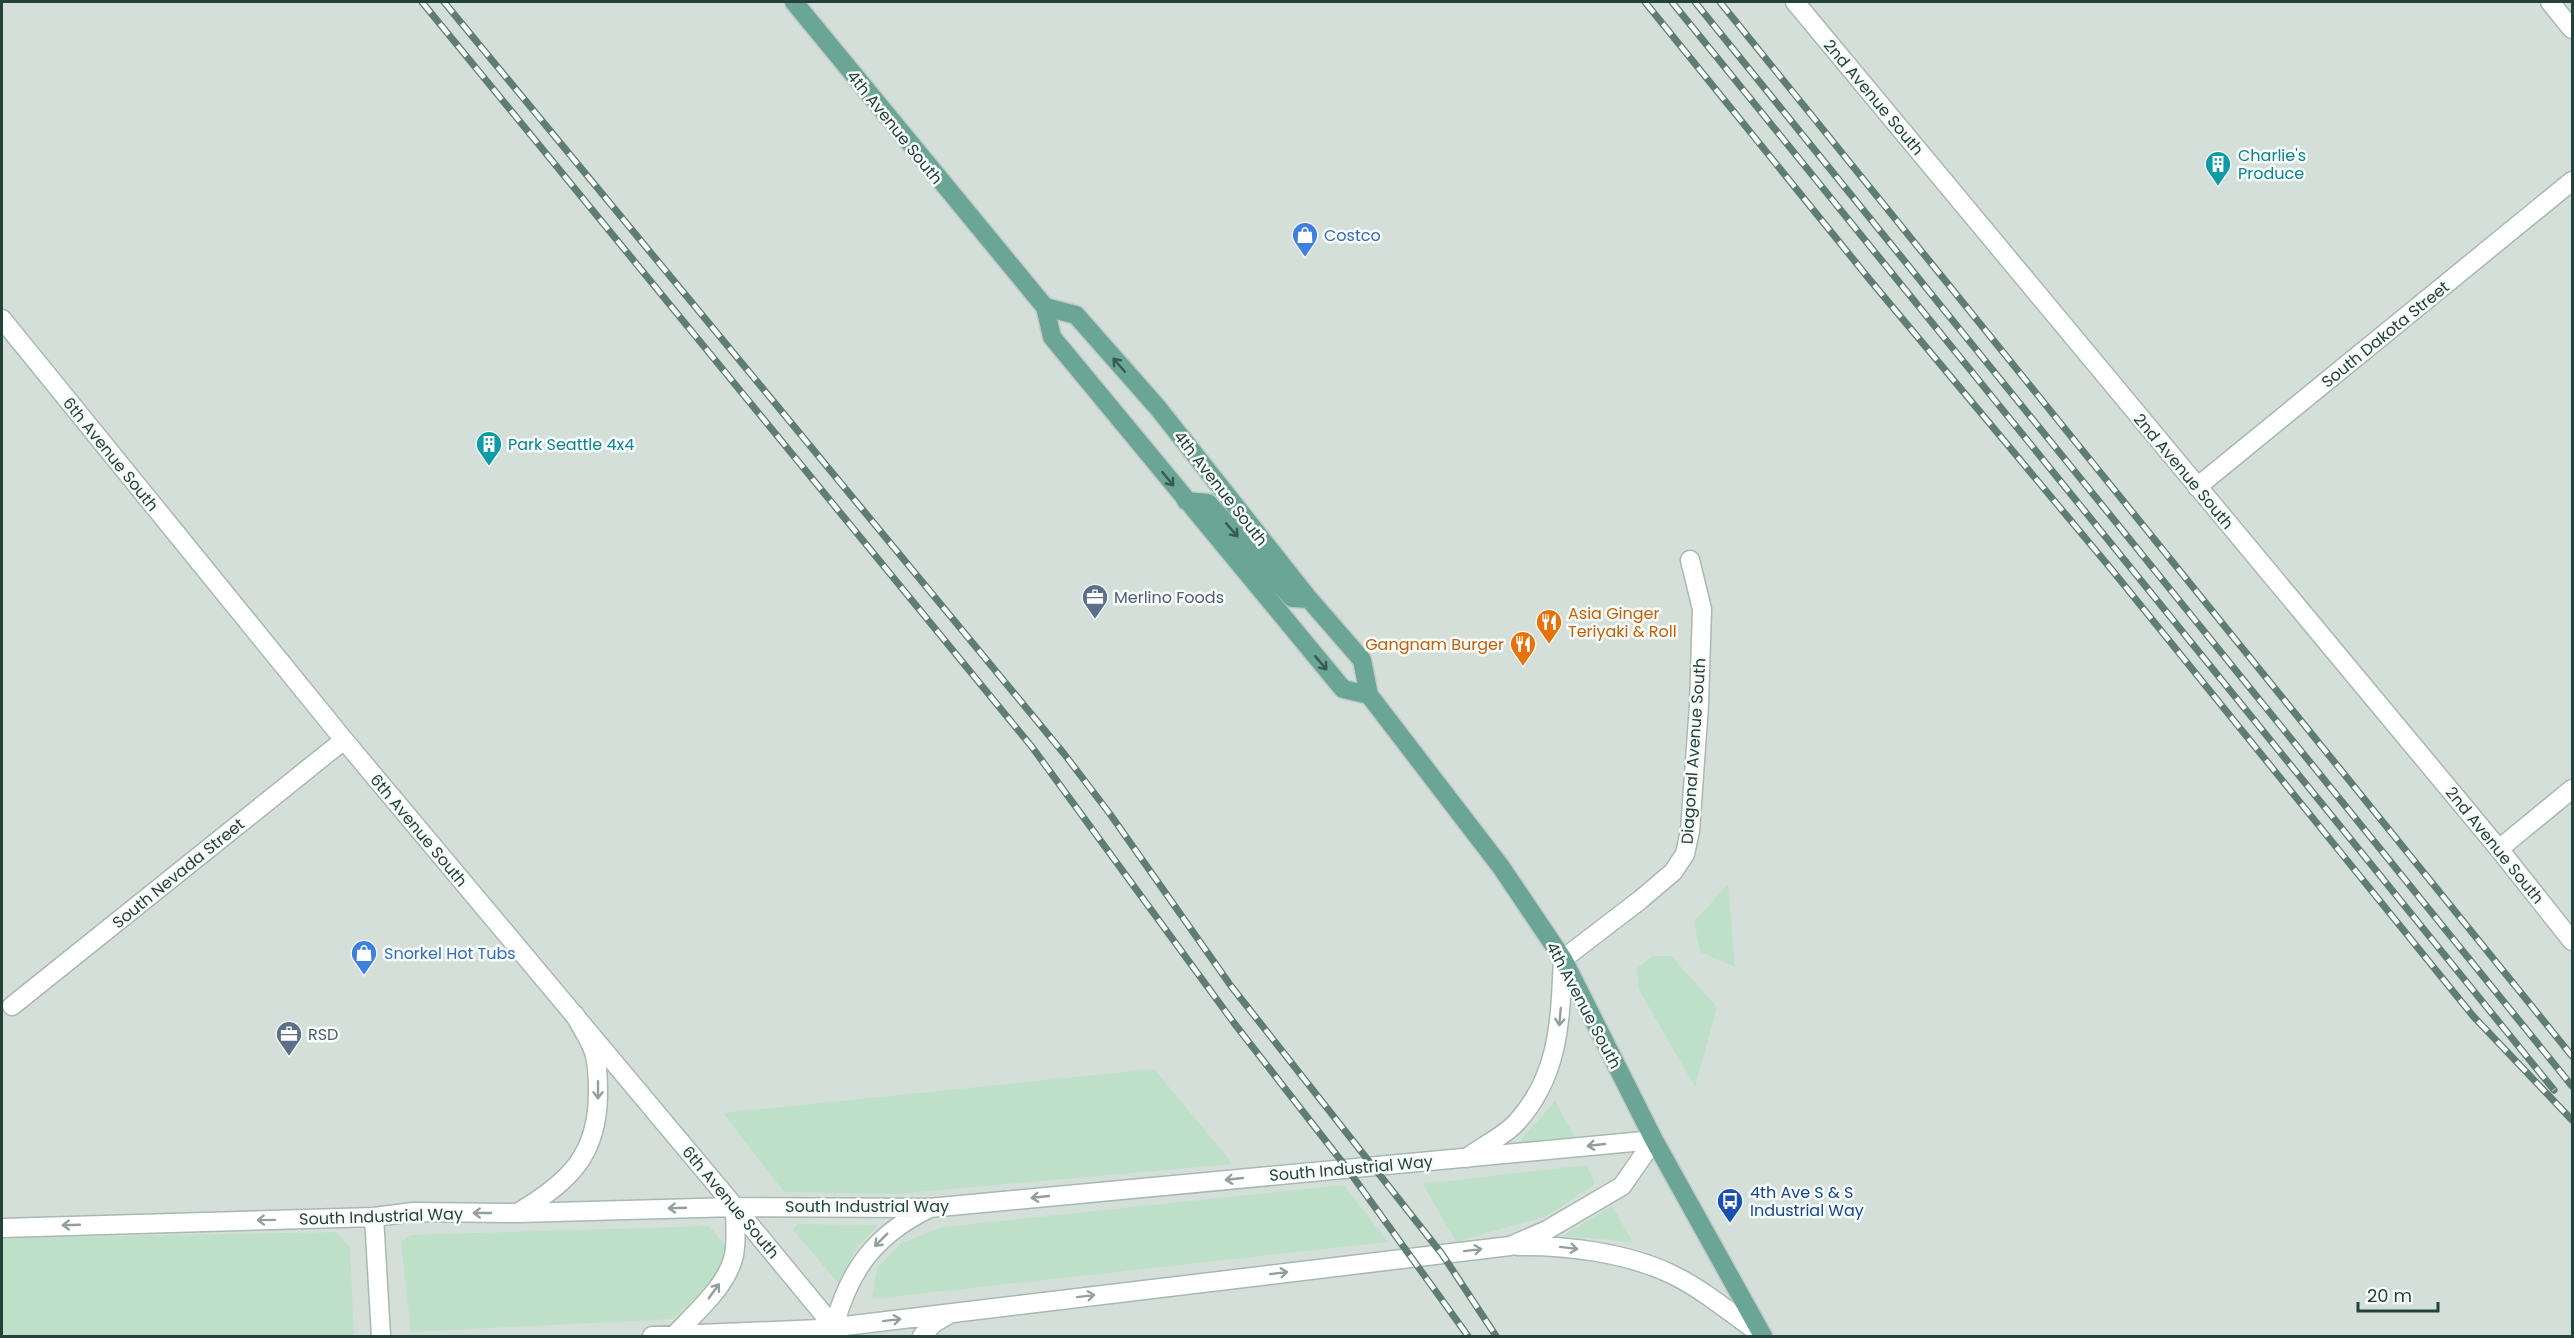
<svg xmlns="http://www.w3.org/2000/svg" width="2574" height="1338" viewBox="0 0 2574 1338" font-family="Poppins,sans-serif">
	<style>
		.built { fill: #d4dfda }
		.green { fill: #bfe0c8 }
		.lines { fill: none; stroke-linecap: round; stroke-linejoin: round }
		.minor-casing { stroke: #a8b8b2; stroke-width: 21 }
		.tertiary-casing { stroke: #a8b8b2; stroke-width: 21 }
		.primary-casing { stroke: #c2cac8; stroke-width: 21 }
		.minor { stroke: #fff; stroke-width: 18 }
		.tertiary { stroke: #fff; stroke-width: 18 }
		.primary { stroke: #6aa596; stroke-width: 18 }
		.rail-casing { stroke: #5f7d75; stroke-width: 7 }
		.rail { stroke: #f7fbf9; stroke-width: 4.5; stroke-dasharray: 14; stroke-linecap: butt }
		.oneway { stroke: #365b51 }
		.oneway2 { stroke: #92a09c }
		.labels { text-anchor: middle; stroke-width: 5; stroke-linejoin: round; paint-order: stroke }
		.street-label { font-size: 16px; fill: #24423a; stroke: #f7fbf9 }
		.culture-label { font-size: 16px; fill: #0d838f; stroke: #f7fbf9; text-anchor: start }
		.shop-label { font-size: 16px; fill: #366cbe; stroke: #f7fbf9; text-anchor: start }
		.service-label { font-size: 16px; fill: #4e5e75; stroke: #f7fbf9; text-anchor: start }
		.food-label { font-size: 16px; fill: #c56008; stroke: #f7fbf9; text-anchor: start }
		.transit-label { font-size: 16px; fill: #164399; stroke: #f7fbf9; text-anchor: start }
	</style>
	<rect width="100%" height="100%" fill="#e6efeb"/>
	<path class="built" d="M2 2H2572V1336H2Z"/>
	<path class="green" d="M1728 884 1735 967 1700 952 1694 922Z
		M1653 956H1671L1717 1007 1695 1087 1639 990 1637 968Z
		M1154 1069 1233 1164 895 1194 784 1192 723 1113Z
		M1555 1101 1575 1137 1518 1143Z
		M1587 1165 1595 1184 1547 1216 1456 1242 1423 1184Z
		M1344 1185 1388 1242 872 1299 877 1268 901 1243 943 1227Z
		M1612 1206 1633 1242 1562 1236Z
		M798 1224 878 1225 855 1250 839 1284 793 1230Z
		M709 1226 726 1246 715 1279 673 1319 411 1332 401 1242 410 1235Z
		M336 1232 350 1247 354 1336H2V1238Z"/>
	<g class="lines">
		<g class="minor-casing">
			<path id="minor" d="M1795 2 2499 849 2572 941
				M2550 2 2572 29
				M2 319 344 740 735 1207
				M2197 487 2572 181
				M2499 849 2572 789
				M1563 959 1640 900 1673 872 1685 854 1690 831 1699 705 1702 609 1690 560
				M12 1006 344 740"/>
		</g>
		<g class="tertiary-casing">
			<path id="tertiary" d="M1467 1158C1482 1146 1503 1137 1516 1123 1560 1075 1560 1020 1563 959
				M735 1207 839 1333
				M519 1212C569 1182 598 1155 598 1093 598 1080 598 1065 594 1052 590 1040 581 1027 575 1015
				M374 1217 381 1336
				M2 1228 374 1217 413 1212 518 1213 735 1207 929 1208 1654 1140
				M1518 1246C1566 1245 1627 1253 1671 1274 1703 1289 1733 1315 1762 1335
				M834 1327C849 1270 875 1235 928 1209
				M675 1335C696 1311 727 1287 734 1255 737 1240 735 1222 735 1207
				M652 1336 820 1329 1510 1246 1547 1230 1622 1186 1654 1140
				M922 1336 934 1323 948 1315"/>
		</g>
		<g class="primary-casing">
			<path id="primary" d="M794 2 1045 307 1052 337 1343 689 1369 695
				M1045 307 1076 315 1158 408 1309 599 1362 660 1369 695 1501 867 1563 959 1654 1140 1763 1336
				M1186 501 1208 503 1292 598 1309 599"/>
		</g>
		<use href="#minor" class="minor"/>
		<use href="#tertiary" class="tertiary"/>
		<use href="#primary" class="primary"/>
		<g class="rail-casing">
			<path id="rail" d="M422 2 1032 747 1234 1023 1346 1167 1468 1336
				M444 2 1065 755 1110 814 1231 986 1442 1254 1496 1336
				M1645 2 1870 280 2112 570 2473 1016 2572 1120
				M1672 2 2554 1090
				M1695 2 2572 1086
				M1720 2 2572 1056"/>
		</g>
		<use href="#rail" class="rail"/>
	</g>
	<defs><path id="oneway-shaft" d="M-6 0H5M1.5-3L5.5 0L1.5 3" fill="none" stroke-width="1.6" stroke-linecap="round" stroke-linejoin="round" transform="scale(1.5)"/></defs>
	<g class="oneway">
		<use href="#oneway-shaft" transform="translate(1119 365) rotate(-131)"/>
		<use href="#oneway-shaft" transform="translate(1168 479) rotate(51)"/>
		<use href="#oneway-shaft" transform="translate(1232 530) rotate(49)"/>
		<use href="#oneway-shaft" transform="translate(1321 663) rotate(50)"/>
	</g>
	<g class="oneway2">
		<use href="#oneway-shaft" transform="translate(1560 1017) rotate(95)"/>
		<use href="#oneway-shaft" transform="translate(598 1090) rotate(90)"/>
		<use href="#oneway-shaft" transform="translate(1596 1145) rotate(174)"/>
		<use href="#oneway-shaft" transform="translate(1234 1179) rotate(174)"/>
		<use href="#oneway-shaft" transform="translate(1040 1197) rotate(174)"/>
		<use href="#oneway-shaft" transform="translate(677 1208) rotate(178)"/>
		<use href="#oneway-shaft" transform="translate(482 1213) rotate(-180)"/>
		<use href="#oneway-shaft" transform="translate(266 1220) rotate(179)"/>
		<use href="#oneway-shaft" transform="translate(71 1225) rotate(178)"/>
		<use href="#oneway-shaft" transform="translate(881 1240) rotate(135)"/>
		<use href="#oneway-shaft" transform="translate(1569 1248) rotate(7)"/>
		<use href="#oneway-shaft" transform="translate(1473 1250) rotate(-7)"/>
		<use href="#oneway-shaft" transform="translate(1279 1273) rotate(-7)"/>
		<use href="#oneway-shaft" transform="translate(714 1291) rotate(-54)"/>
		<use href="#oneway-shaft" transform="translate(1086 1296) rotate(-7)"/>
		<use href="#oneway-shaft" transform="translate(892 1320) rotate(-7)"/>
	</g>
	<defs>
		<g id="building-pin" transform="scale(1.35)"><path d="M0 17L-7.5 6A9.5 9.5 0 1 1 7.5 6Z" fill="#0f9aa8" stroke="#f7fbf9"/><path d="M-4-6H4V6H1V3H-1V6H-4ZM-2.5-4.3h1.7v1.8h-1.7ZM.8-4.3h1.7v1.8H.8ZM-2.5-1h1.7V.8h-1.7ZM.8-1h1.7V.8H.8Z" fill="#fff"/></g>
		<g id="shop-pin" transform="scale(1.35)"><path d="M0 17L-7.5 6A9.5 9.5 0 1 1 7.5 6Z" fill="#3f7fe0" stroke="#f7fbf9"/><path d="M-5-2.5h2.3a2.7 3.5 0 0 1 5.4 0H5L5.5 6h-11ZM-1.5-2.5h3a1.5 2.3 0 0 0-3 0Z" fill="#fff"/></g>
		<g id="office-pin" transform="scale(1.35)"><path d="M0 17L-7.5 6A9.5 9.5 0 1 1 7.5 6Z" fill="#5c6f8a" stroke="#f7fbf9"/><path d="M-6-3h4V-5.5h4V-3h4V5H-6ZM-1-4.5V-3h2v-1.5ZM-6 0V1H6V0Z" fill="#fff"/></g>
		<g id="restaurant-pin" transform="scale(1.35)"><path d="M0 17L-7.5 6A9.5 9.5 0 1 1 7.5 6Z" fill="#e8710a" stroke="#f7fbf9"/><path d="M-5-6h1v4h1v-4h1v4h1v-4h1v5L-1.5 .5V6h-2V.5L-5-1ZM5-6V6H3V1.5H1.5Q1.5-4 5-6Z" fill="#fff"/></g>
		<g id="bus-pin" transform="scale(1.35)"><path d="M0 17L-7.5 6A9.5 9.5 0 1 1 7.5 6Z" fill="#1a4fb4" stroke="#f7fbf9"/><path d="M-5-6H5V4H4V6H2V4H-2V6H-4V4H-5ZM-3.5-4V0h7V-4ZM-3.5 1.2v1.5H-2V1.2ZM2 1.2v1.5H3.5V1.2Z" fill="#fff"/></g>
	</defs>
	<g fill-rule="evenodd">
		<use href="#building-pin" x="2218" y="164"/>
		<use href="#shop-pin" x="1305" y="235"/>
		<use href="#building-pin" x="489" y="444"/>
		<use href="#office-pin" x="1095" y="597"/>
		<use href="#restaurant-pin" x="1549" y="622"/>
		<use href="#restaurant-pin" x="1523" y="644"/>
		<use href="#shop-pin" x="364" y="953"/>
		<use href="#office-pin" x="289" y="1034"/>
		<use href="#bus-pin" x="1730" y="1201"/>
	</g>
	<g class="labels">
		<g class="street-label">
			<text transform="translate(1874 97) rotate(50)" y="6">2nd Avenue South</text>
			<text transform="translate(895 127) rotate(51)" y="6">4th Avenue South</text>
			<text transform="translate(2385 334) rotate(-39)" y="6">South Dakota Street</text>
			<text transform="translate(111 454) rotate(51)" y="6">6th Avenue South</text>
			<text transform="translate(2184 471) rotate(50)" y="6">2nd Avenue South</text>
			<text transform="translate(1221 488) rotate(52)" y="6">4th Avenue South</text>
			<text transform="translate(1693 751) rotate(-86)" y="6">Diagonal Avenue South</text>
			<text transform="translate(419 830) rotate(50)" y="6">6th Avenue South</text>
			<text transform="translate(2495 845) rotate(51)" y="6">2nd Avenue South</text>
			<text transform="translate(178 873) rotate(-39)" y="6">South Nevada Street</text>
			<text transform="translate(1584 1005) rotate(62)" y="6">4th Avenue South</text>
			<text transform="translate(1351 1168) rotate(-5)" y="6">South Industrial Way</text>
			<text transform="translate(731 1202) rotate(50)" y="6">6th Avenue South</text>
			<text x="867" y="1212">South Industrial Way</text>
			<text transform="translate(381 1216) rotate(-2)" y="6">South Industrial Way</text>
		</g>
		<g class="culture-label">
			<text x="2238" y="161">Charlie's<tspan x="2238" dy="18">Produce</tspan></text>
			<text x="508" y="450">Park Seattle 4x4</text>
		</g>
		<g class="shop-label">
			<text x="1324" y="241">Costco</text>
			<text x="384" y="959">Snorkel Hot Tubs</text>
		</g>
		<g class="service-label">
			<text x="1114" y="603">Merlino Foods</text>
			<text x="308" y="1040">RSD</text>
		</g>
		<g class="food-label">
			<text x="1568" y="619">Asia Ginger<tspan x="1568" dy="18">Teriyaki &amp; Roll</tspan></text>
			<text x="1504" y="650" text-anchor="end">Gangnam Burger</text>
		</g>
		<g class="transit-label">
			<text x="1750" y="1198">4th Ave S &amp; S<tspan x="1750" dy="18">Industrial Way</tspan></text>
		</g>
	</g>
	<rect width="2574" height="1338" fill="none" stroke="#24423a" stroke-width="6"/>
	<path d="M2358 1302v9h80v-9" fill="none" stroke="#24423a" stroke-width="3"/>
	<text x="2367" y="1302" font-size="18" fill="#24423a" stroke="#f7fbf9" stroke-width="4.5" paint-order="stroke">20 m</text>
</svg>
